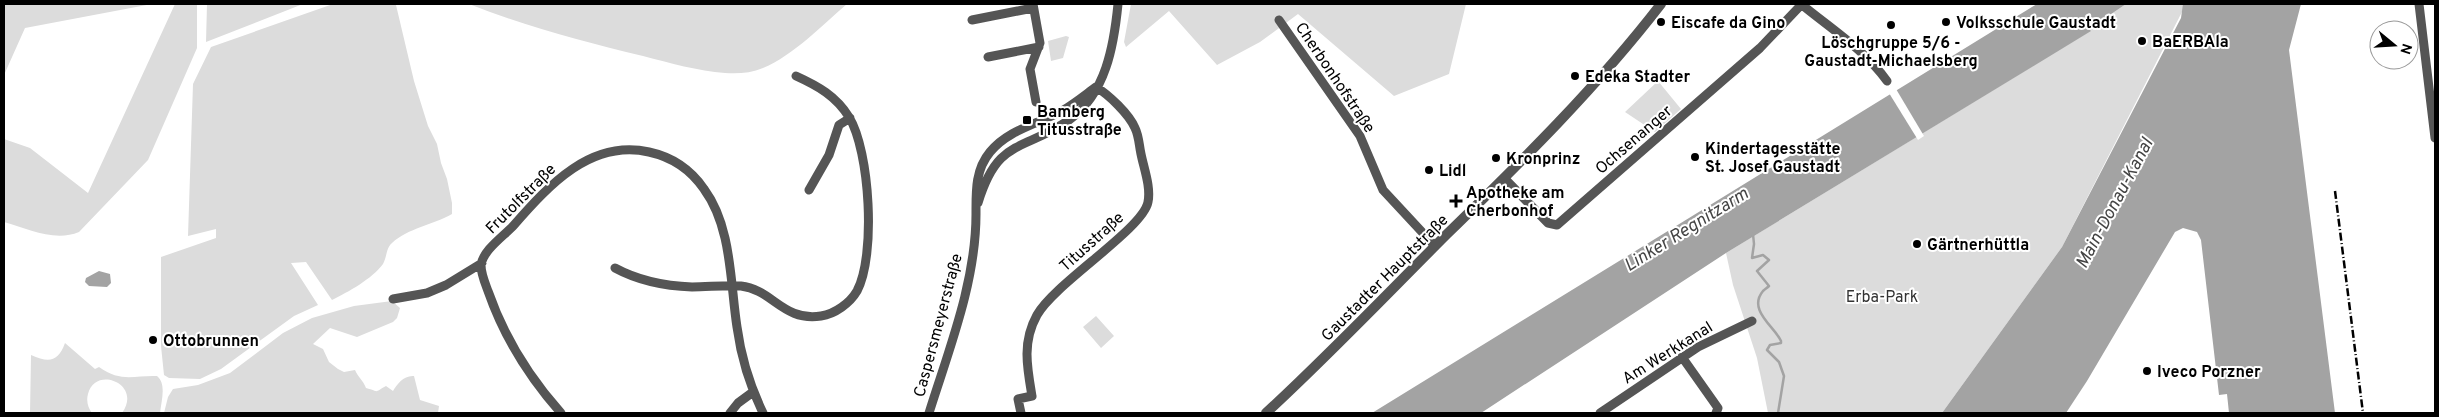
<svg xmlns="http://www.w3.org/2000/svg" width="2439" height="417" viewBox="0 0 2439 417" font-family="Overpass,sans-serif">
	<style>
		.green { fill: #dcdcdc }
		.water { fill: #a3a3a3 }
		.pier { fill: #fff }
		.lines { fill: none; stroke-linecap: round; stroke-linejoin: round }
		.stream { stroke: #a3a3a3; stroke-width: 2.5 }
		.minor { stroke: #555; stroke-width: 9 }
		.tertiary { stroke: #555; stroke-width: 10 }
		.rail { stroke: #000; stroke-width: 2.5; stroke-dasharray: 8 2.5 1 2.5; stroke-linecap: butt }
		.poi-dot { fill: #000; stroke: #fff; stroke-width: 2 }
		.labels { text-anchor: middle; stroke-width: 4; stroke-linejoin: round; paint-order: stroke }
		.poi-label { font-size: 16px; font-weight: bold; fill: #000; stroke: #fff; text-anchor: start }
		.street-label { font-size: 16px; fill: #000; stroke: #fff }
		.park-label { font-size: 16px; fill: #333; stroke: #fff }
		.water-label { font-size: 18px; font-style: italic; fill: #444; stroke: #fff }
	</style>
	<rect width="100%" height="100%" fill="#fff"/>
	<path class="green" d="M4 4H152L25 28 4 75Z
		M175 4H197V48L148 160 79 232C55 242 28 229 4 222V139L30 148 88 193Z
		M207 4H303L206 42Z
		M333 4 396 5 414 81 428 126 437 144 441 163 447 179 452 203V214C433 225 408 228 392 243 386 248 387 257 383 264 372 279 348 292 332 300L306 262 291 263 318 305 294 316 221 369 200 379 169 378 164 375 161 346V257L216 238V229L188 236 193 84 211 47Z
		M469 4H847C821 26 794 55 763 68 751 73 738 74 725 73 698 71 670 63 643 56 585 42 525 26 469 4Z
		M1131 4H1466L1449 74 1394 96 1298 14 1260 42 1217 65 1169 11 1126 47 1124 42Z
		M2126 4H2183L2184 8 2062 247 1942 413H1768L1757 358 1733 285 1726 253 2090 31 2089 29Z
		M1066 36 1069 37 1063 58 1051 61 1048 41Z
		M1658 81 1681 109 1655 132 1625 112Z
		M392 301 400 308 397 318 393 322 357 337 330 328 313 344 323 349 329 362 338 369 344 372 355 370C358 377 363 380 366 388 381 392 373 393 386 386L393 391C397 384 404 375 414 376L420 400 439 406 438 413H164L168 397 173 389 198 385 230 373 283 333 312 318 354 306Z
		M1096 316 1114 336 1101 348 1083 327Z
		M65 343 95 369 99 367C121 383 135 375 157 376 167 384 161 402 160 413H122C143 384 95 365 88 394 86 401 88 408 92 413H30L31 355C49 363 58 362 65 343Z"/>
	<path class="water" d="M2037 4H2126L2089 29 2091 31 1726 253 1481 413H1372Z
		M2183 4H2301L2289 50 2335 413H2229L2227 394 2219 395 2201 240 2197 232 2183 228 2175 232 2087 381 2066 413H1942L2062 247 2181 18Z
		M99 271 110 274 111 283 107 287 89 286 85 282 86 278Z"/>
	<path class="pier" d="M1896 89 1924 136 1918 140 1889 93Z"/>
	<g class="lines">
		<path class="stream" d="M1753 234 1754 244 1752 258 1763 255 1769 260 1757 271 1769 286C1767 288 1765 289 1763 291 1747 310 1775 327 1781 341V343L1770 345 1767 350 1779 362 1784 376 1778 413"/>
		<path class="minor" d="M1033 4 1040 43 1030 69 1036 102
			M1801 4C1830 28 1865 50 1887 81
			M2419 4 2435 138
			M972 20 1033 8
			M1279 20 1360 136 1383 190 1435 246
			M988 57 1039 47
			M1504 178 1548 223 1557 225 1760 48 1802 4
			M809 190 829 155 839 125 850 118
			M978 203C998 137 1023 152 1069 120 1106 94 1114 45 1118 4
			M615 268C639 281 665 286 692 287 708 287 725 285 741 286 772 289 783 322 821 316 835 314 850 303 857 291 876 256 870 151 849 117 836 96 818 86 796 76
			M393 299 427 293 446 285 482 263
			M1682 357 1718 408 1716 413
			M561 413C529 377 504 337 488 291 485 283 481 274 481 265 483 250 504 236 514 225 549 185 591 139 649 152 672 157 691 170 704 189 732 227 730 282 737 327 741 357 750 386 763 413
			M730 413 738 403 753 392
			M929 413C949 349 976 282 976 214 976 192 975 170 990 152 1008 130 1037 124 1062 111 1074 104 1085 95 1096 87
			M1021 413 1018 399 1032 396C1027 367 1022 342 1037 315 1055 283 1143 229 1148 202 1151 187 1144 169 1141 154 1139 145 1139 136 1135 128 1129 114 1109 95 1096 87
			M1600 413 1698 347 1752 321"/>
		<path class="tertiary" d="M1266 413C1329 355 1387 294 1447 234 1522 161 1597 87 1661 4"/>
		<path class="rail" d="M2335 191 2363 413"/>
	</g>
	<g class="poi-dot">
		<circle cx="1661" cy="22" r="5"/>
		<circle cx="1946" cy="22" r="5"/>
		<circle cx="1891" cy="25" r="5"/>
		<circle cx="2142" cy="41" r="5"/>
		<circle cx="1575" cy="76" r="5"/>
		<rect x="1022" y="115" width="10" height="10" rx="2.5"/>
		<circle cx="1695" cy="157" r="5"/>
		<circle cx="1496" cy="158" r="5"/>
		<circle cx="1429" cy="170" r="5"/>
		<path d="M1453.5 193.5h5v5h5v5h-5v5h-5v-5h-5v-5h5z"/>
		<circle cx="1917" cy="244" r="5"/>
		<circle cx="153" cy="340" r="5"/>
		<circle cx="2147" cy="371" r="5"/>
	</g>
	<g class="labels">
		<g class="poi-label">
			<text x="1671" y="28">Eiscafe da Gino</text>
			<text x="1956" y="28">Volksschule Gaustadt</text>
			<text x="2152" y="47">BaERBAla</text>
			<text x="1891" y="48" text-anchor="middle">Löschgruppe 5/6 -<tspan x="1891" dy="18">Gaustadt-Michaelsberg</tspan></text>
			<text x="1585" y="82">Edeka Stadter</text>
			<text x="1037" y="117">Bamberg<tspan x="1037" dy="18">Titusstraße</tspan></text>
			<text x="1705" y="154">Kindertagesstätte<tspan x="1705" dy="18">St. Josef Gaustadt</tspan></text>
			<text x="1506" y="164">Kronprinz</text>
			<text x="1439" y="176">Lidl</text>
			<text x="1466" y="198">Apotheke am<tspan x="1466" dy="18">Cherbonhof</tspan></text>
			<text x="1927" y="250">Gärtnerhüttla</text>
			<text x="163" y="346">Ottobrunnen</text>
			<text x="2157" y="377">Iveco Porzner</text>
		</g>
		<g class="street-label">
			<text transform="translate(1336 77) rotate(56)" y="6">Cherbonhofstraße</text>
			<text transform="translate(1633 139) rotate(-41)" y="6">Ochsenanger</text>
			<text transform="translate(520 198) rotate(-45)" y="6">Frutolfstraße</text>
			<text transform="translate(1091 241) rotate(-42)" y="6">Titusstraße</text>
			<text transform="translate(1384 277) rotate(-45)" y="6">Gaustadter Hauptstraße</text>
			<text transform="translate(937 325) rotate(-75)" y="6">Caspersmeyerstraße</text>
			<text transform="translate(1667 352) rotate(-32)" y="6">Am Werkkanal</text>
		</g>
		<g class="park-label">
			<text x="1882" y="302">Erba-Park</text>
		</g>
		<g class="water-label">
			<text transform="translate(2114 203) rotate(-62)" y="6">Main-Donau-Kanal</text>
			<text transform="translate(1686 229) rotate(-32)" y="6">Linker Regnitzarm</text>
		</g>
	</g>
	<rect width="2439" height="417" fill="none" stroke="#000000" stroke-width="10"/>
	<g transform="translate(2394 45) rotate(108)"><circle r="24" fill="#ffffff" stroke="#999999"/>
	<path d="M0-4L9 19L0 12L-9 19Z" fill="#000000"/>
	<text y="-8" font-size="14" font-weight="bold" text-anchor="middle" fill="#000000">N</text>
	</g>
</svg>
